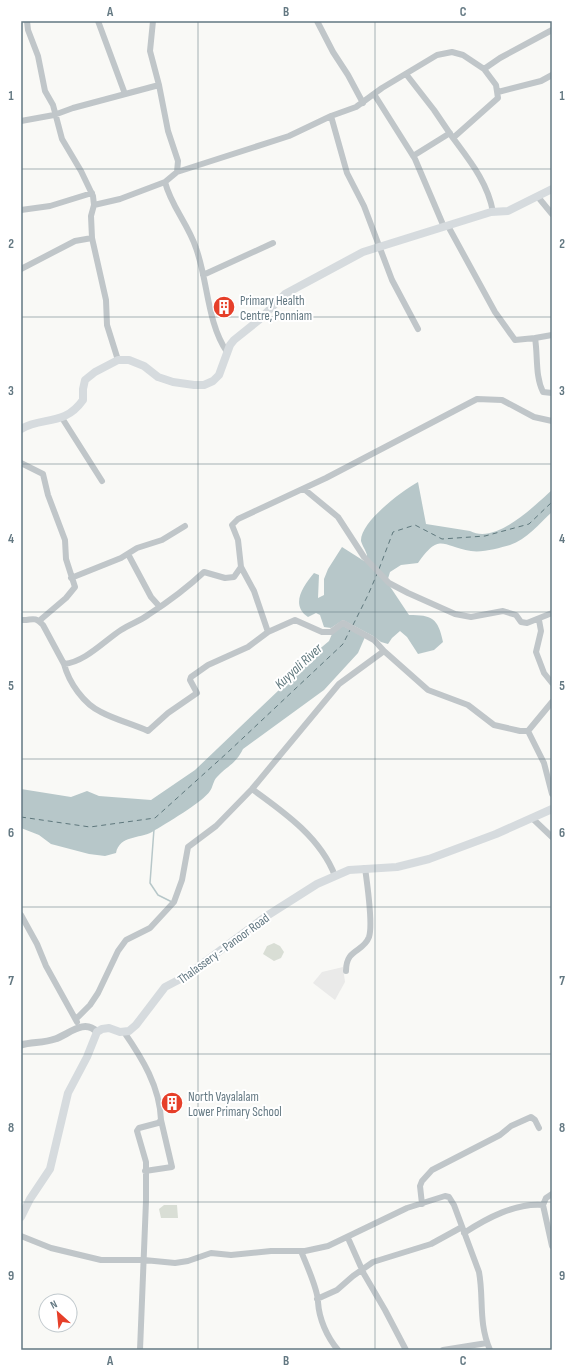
<svg xmlns="http://www.w3.org/2000/svg" width="573" height="1371" viewBox="0 0 573 1371" font-family="'Sofia Sans Condensed',sans-serif">
	<style>
		.built { fill: #eaeae9 }
		.green { fill: #d9ded5 }
		.water { fill: #b7c7c9 }
		.lines { fill: none; stroke-linecap: round; stroke-linejoin: round }
		.stream { stroke: #b7c7c9; stroke-width: 1.5 }
		.ferry { stroke: #5e777c; stroke-width: 1; stroke-dasharray: 5 4; stroke-linecap: butt }
		.minor { stroke: #c0c6c9; stroke-width: 6 }
		.tertiary { stroke: #c0c6c9; stroke-width: 7 }
		.secondary { stroke: #d6dbde; stroke-width: 8 }
		.grid { fill: none; stroke: #637882; stroke-width: 1; stroke-opacity: 0.55 }
		.labels { text-anchor: middle; stroke-width: 4; stroke-linejoin: round; paint-order: stroke }
		.poi-label { font-size: 13px; fill: #637882; stroke: #fff; text-anchor: start }
		.street-label { font-size: 13px; fill: #637882; stroke: #fff }
		.water-label { font-size: 14px; font-style: italic; fill: #5e777c; stroke: #fff }
		.neatline { fill: none; stroke: #637882; stroke-width: 1.5 }
		.grid-label { font-size: 13px; text-anchor: middle; font-weight: bold; fill: #637882 }
	</style>
	<rect width="100%" height="100%" fill="#f9f9f6"/>
	<path class="built" d="M343 967 345 982 335 1000 313 983 322 972Z"/>
	<path class="green" d="M274 943 280 946 284 952 281 958 274 961 263 954 267 946Z
		M164 1205H177L178 1218H161L159 1209Z"/>
	<path class="water" d="M418 482 426 524 470 531C496 545 534 506 552 490V512C540 523 526 540 510 545 499 548 482 553 471 551 441 546 440 532 418 563L401 565 390 572 387 582 409 615C432 615 438 618 443 642L434 650 418 654 407 637 400 631 392 638 388 644 381 642 373 636 343 620 331 628 324 627 320 615 316 613 308 617C290 605 303 586 314 573L319 575 318 598 324 595V579L328 569 342 547 364 561 367 555C366 551 362 545 361 541 360 522 403 490 418 482Z
		M341 625 365 637 358 653 324 690 243 749C235 765 228 765 217 777 213 781 213 787 210 791 203 802 165 824 152 832 139 839 120 835 116 853L105 856 89 854 51 844 39 835 21 828V789L71 797 87 791 99 796 151 800 195 770 280 689 284 679 329 641 332 634Z"/>
	<g class="lines">
		<path class="stream" d="M154 829 150 883 158 895 172 902"/>
		<path class="ferry" d="M379 569 393 532 415 525 442 539 485 536 529 524 552 502
			M353 625 368 595 377 574
			M21 817 90 827 155 818 227 753 343 644 350 630"/>
		<path class="minor" d="M27 21 28 30 38 56 45 91 53 105 62 139 81 171 93 196 94 205 91 216 92 238 106 300 107 325 118 360
			M98 21 125 94
			M317 21 333 52 348 75 363 103
			M484 69 496 85 498 98 453 138C470 161 488 183 493 212
			M406 74 434 110 453 138
			M159 85 168 131 178 161 177 172 165 182C171 206 188 224 196 248 208 281 207 323 227 352
			M498 92 541 81 552 75
			M374 94 415 159 444 227
			M331 116 347 173 364 206 392 280 418 329
			M21 121 54 115 73 108 159 85 150 51 153 21
			M413 156 450 133
			M177 172 289 136 331 116 356 107 382 88 437 55 452 52 463 55 484 69 500 58 552 30
			M538 197 552 214
			M94 205 120 199 165 182
			M21 210 50 206 92 193
			M448 226 495 312 515 340 535 338C538 356 535 376 543 392L552 393
			M21 269 75 241 92 238
			M203 275 273 243
			M535 338 552 335
			M62 418 102 481
			M21 463 43 474 48 495 65 540 66 559 75 587 66 598 39 621
			M304 489 338 517 364 557 389 583 408 593 455 614 471 617 503 611 516 615 521 622 527 623 552 613
			M128 554 151 597 160 607
			M241 567 254 591 268 632
			M71 578 121 558 137 548 162 540 185 526
			M21 620C32 621 33 615 43 625L64 664C85 662 104 641 121 630 130 624 140 621 148 615 168 602 187 588 204 572L225 578 234 577 241 567 238 540 232 525 238 519 326 478 477 399 502 400 534 417 552 421
			M539 620 541 631 536 652 544 673 552 683
			M64 664C69 683 84 704 101 712 116 720 133 724 148 731L168 713 197 693 190 680 191 677 208 665 248 647 268 632 295 620 322 632H331L343 623 374 640 384 651 428 690 468 705 494 725 520 731H528L552 702
			M528 731 544 763 552 794
			M252 789C284 812 321 838 335 876
			M532 818 552 837
			M21 915 37 944 46 966 77 1022
			M346 971C346 948 363 953 369 937 373 925 367 882 365 868
			M76 1019 90 1005 98 993 118 951 126 940 150 928 174 902 182 880 188 847 216 826 252 789 339 684 384 651
			M124 1032C142 1058 160 1087 161 1120L158 1123 139 1128 137 1131 146 1162V1201L140 1350
			M145 1171 172 1167 161 1120
			M552 1194 546 1198 543 1205 552 1246
			M422 1204 420 1186 422 1181 432 1170 500 1135 511 1126 531 1117 535 1120 539 1128
			M464 1233C487 1218 515 1203 543 1205
			M21 1236 51 1248 101 1260H144L175 1263 188 1261 211 1253 231 1255 271 1251H305L328 1246 407 1208 445 1196 449 1197 454 1205 479 1272C484 1299 478 1322 490 1350
			M348 1238 364 1274 385 1310 406 1350
			M301 1251C306 1264 318 1289 318 1302 319 1319 327 1337 338 1350
			M317 1299 337 1290 353 1276 373 1262 431 1244 462 1227
			M443 1350 487 1343"/>
		<path class="tertiary" d="M21 1045C32 1042 44 1043 55 1039 68 1035 84 1018 97 1032"/>
		<path class="secondary" d="M21 429C42 416 64 427 83 400V389L85 380 95 372 118 360H129L144 366 158 377 173 382 194 385H204L213 381 219 375 230 345 234 340 259 320 285 294 363 252 491 212 508 211 552 189
			M21 1217 30 1199 50 1169 68 1093 87 1057 97 1032 102 1029 109 1028 120 1032 129 1031 136 1025 165 987 186 976 265 917 317 884 349 870 397 867 429 859 496 834 552 809"/>
	</g>
	<path class="grid" d="M198 21V1350M375 21V1350M21 169H552M21 317H552M21 464H552M21 612H552M21 759H552M21 907H552M21 1054H552M21 1202H552"/>
	<defs>
		<g id="building-disc" transform="scale(1.15)"><circle r="9.5" fill="#e63f29" stroke="#fff"/><path d="M-4-6H4V6H1V3H-1V6H-4ZM-2.5-4.3h1.7v1.8h-1.7ZM.8-4.3h1.7v1.8H.8ZM-2.5-1h1.7V.8h-1.7ZM.8-1h1.7V.8H.8Z" fill="#fff"/></g>
	</defs>
	<g fill-rule="evenodd">
		<use href="#building-disc" x="224" y="307"/>
		<use href="#building-disc" x="172" y="1103"/>
	</g>
	<g class="labels">
		<g class="poi-label">
			<text x="240" y="305">Primary Health<tspan x="240" dy="15">Centre, Ponniam</tspan></text>
			<text x="188" y="1101">North Vayalalam<tspan x="188" dy="15">Lower Primary School</tspan></text>
		</g>
		<g class="street-label">
			<text transform="translate(223 948) rotate(-36)" y="5">Thalassery - Panoor Road</text>
		</g>
		<g class="water-label">
			<text transform="translate(298 666) rotate(-43)" y="5">Kuyyali River</text>
		</g>
	</g>
	<rect width="573" height="1371" fill="none" stroke="#ffffff" stroke-width="44"/>
	<g transform="translate(58 1313) rotate(333)"><circle r="19" fill="#ffffff" stroke="#c1c9cd"/>
	<path d="M0-3L7 15L0 10L-7 15Z" fill="#e63f29"/>
	<text y="-6" font-size="11" font-weight="bold" text-anchor="middle" fill="#637882">N</text>
	</g>
	<rect x="22" y="22" width="529" height="1327" class="neatline"/>
	<g class="grid-label">
		<text x="110" y="16">A</text>
		<text x="286" y="16">B</text>
		<text x="463" y="16">C</text>
		<text x="11" y="100">1</text>
		<text x="562" y="100">1</text>
		<text x="11" y="248">2</text>
		<text x="562" y="248">2</text>
		<text x="11" y="395">3</text>
		<text x="562" y="395">3</text>
		<text x="11" y="543">4</text>
		<text x="562" y="543">4</text>
		<text x="11" y="690">5</text>
		<text x="562" y="690">5</text>
		<text x="11" y="837">6</text>
		<text x="562" y="837">6</text>
		<text x="11" y="985">7</text>
		<text x="562" y="985">7</text>
		<text x="11" y="1132">8</text>
		<text x="562" y="1132">8</text>
		<text x="11" y="1280">9</text>
		<text x="562" y="1280">9</text>
		<text x="110" y="1365">A</text>
		<text x="286" y="1365">B</text>
		<text x="463" y="1365">C</text>
	</g>
</svg>
